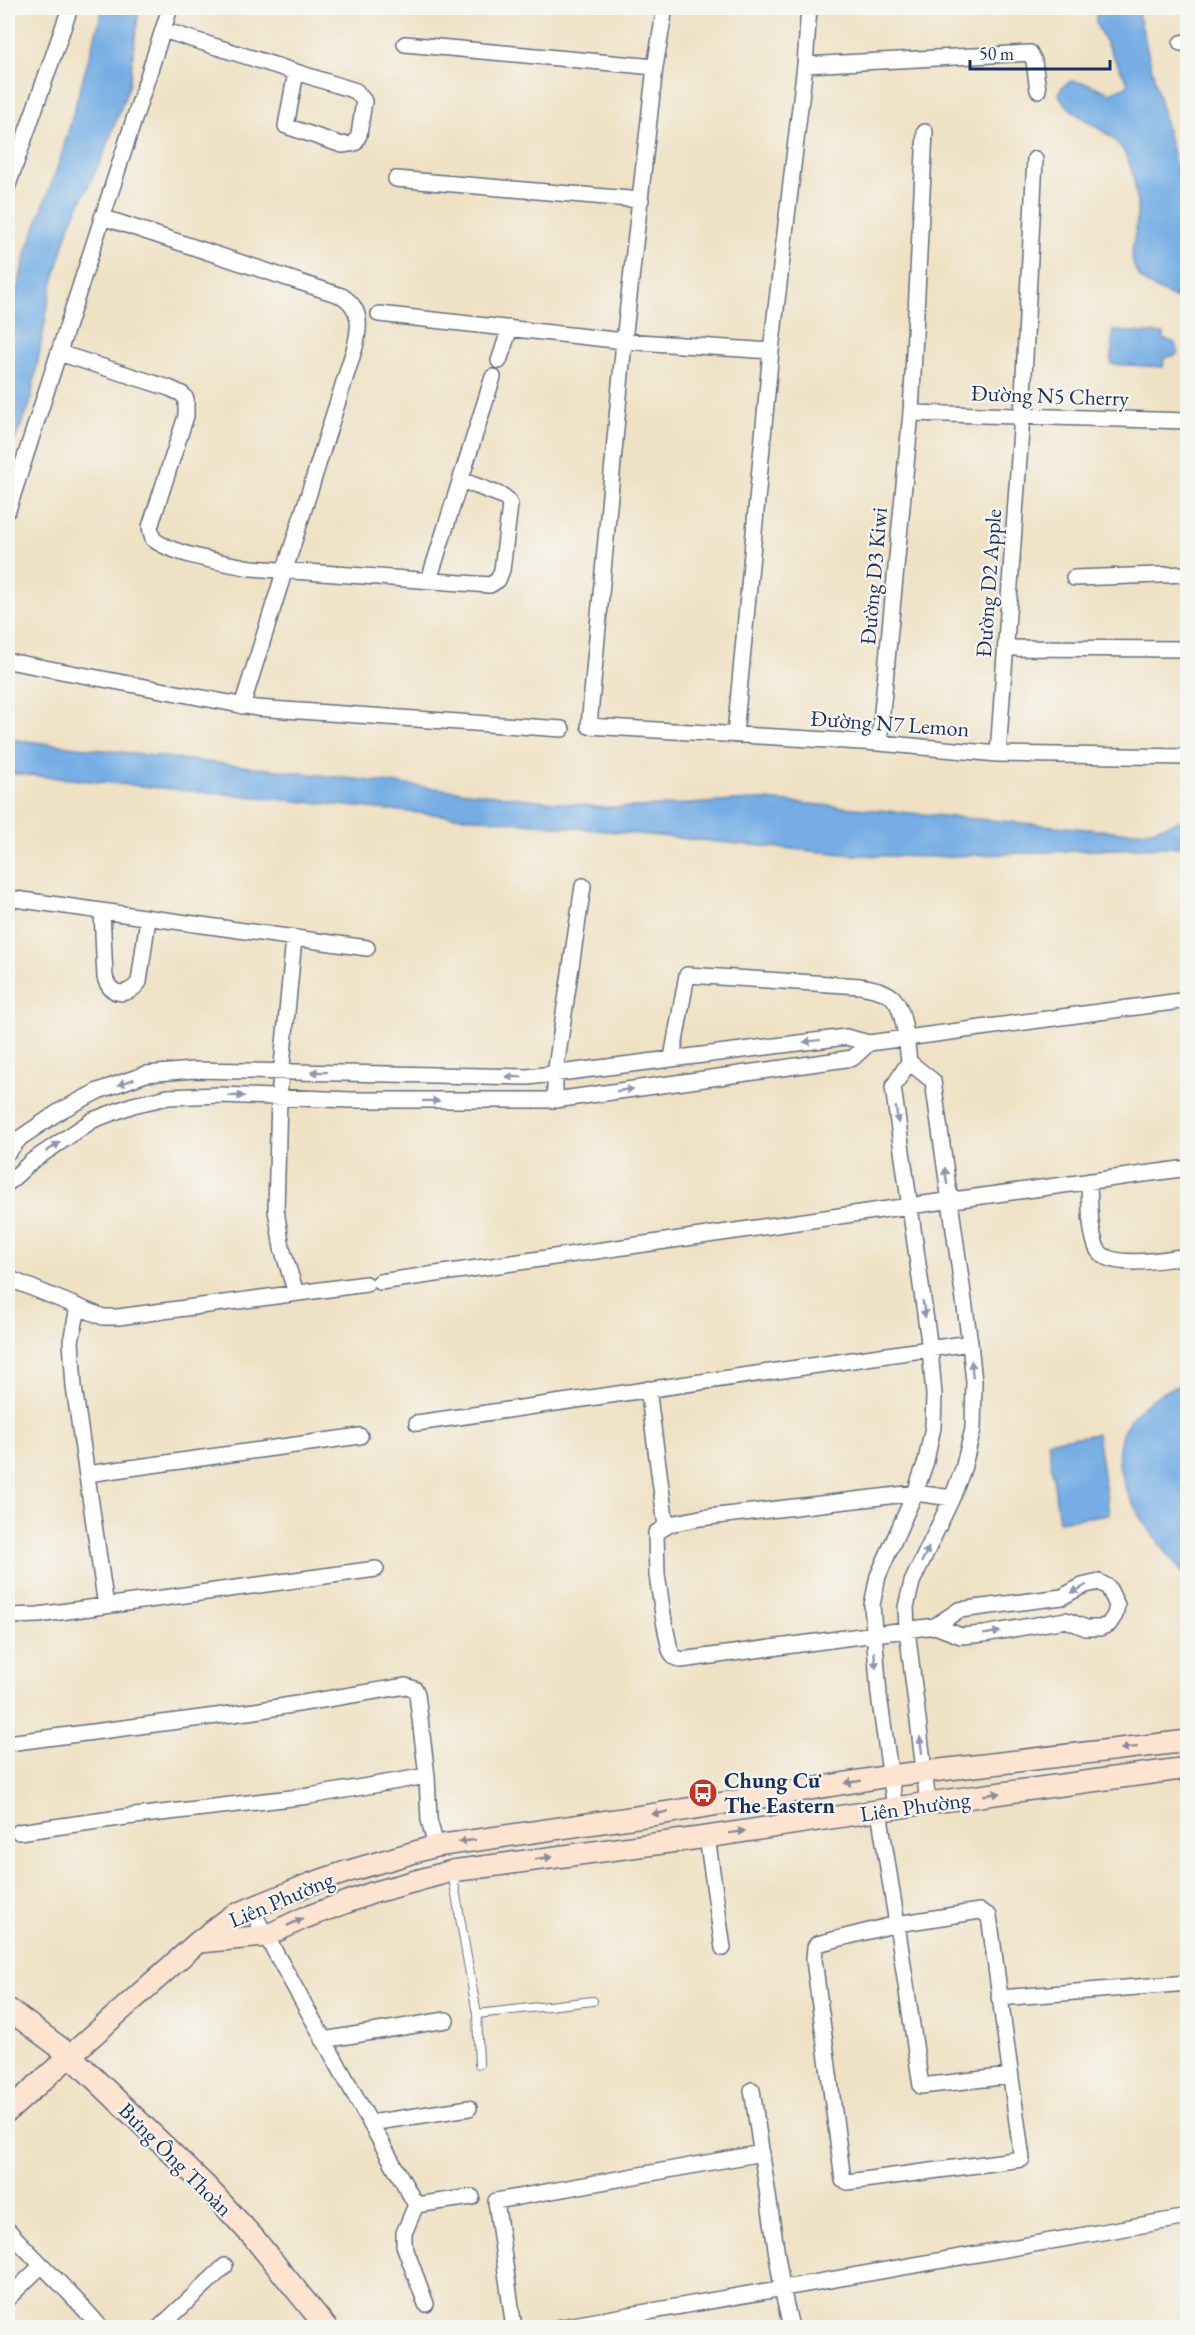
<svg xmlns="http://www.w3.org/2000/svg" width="1195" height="2335" viewBox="0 0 1195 2335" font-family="'EB Garamond',serif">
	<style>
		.water { fill: #74ade4; stroke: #486ea1; stroke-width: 1.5 }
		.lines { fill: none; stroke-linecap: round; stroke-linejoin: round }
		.lane-casing { stroke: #656d81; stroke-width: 10 }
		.street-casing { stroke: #656d81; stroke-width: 18 }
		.secondary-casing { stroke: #656d81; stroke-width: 24 }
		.lane { stroke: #fff; stroke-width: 8 }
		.street { stroke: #fff; stroke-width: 15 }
		.secondary { stroke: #fde4d1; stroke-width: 21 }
		.oneway { fill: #8d97ae }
		.oneway2 { fill: #8c8a98 }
		.labels { text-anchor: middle; stroke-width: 4.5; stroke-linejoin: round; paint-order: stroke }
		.street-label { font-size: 22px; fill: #1b2f5e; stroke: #f6f6f2 }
		.poi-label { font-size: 22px; font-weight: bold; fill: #1b2f5e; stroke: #f6f6f2; text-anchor: start }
	</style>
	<rect width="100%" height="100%" fill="#f6f6f2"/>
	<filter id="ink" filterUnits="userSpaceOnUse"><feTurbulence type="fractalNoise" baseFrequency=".0167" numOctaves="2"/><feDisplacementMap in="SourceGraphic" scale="12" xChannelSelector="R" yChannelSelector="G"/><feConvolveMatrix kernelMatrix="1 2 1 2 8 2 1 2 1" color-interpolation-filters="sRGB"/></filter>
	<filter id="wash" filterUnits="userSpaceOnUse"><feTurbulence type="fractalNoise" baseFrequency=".008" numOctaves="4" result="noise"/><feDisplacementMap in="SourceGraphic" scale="24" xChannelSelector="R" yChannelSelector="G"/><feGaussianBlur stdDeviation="1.35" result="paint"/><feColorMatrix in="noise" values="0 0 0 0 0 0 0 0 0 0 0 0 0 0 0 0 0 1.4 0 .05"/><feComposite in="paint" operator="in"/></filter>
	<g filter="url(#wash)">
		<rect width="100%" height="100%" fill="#efe1c3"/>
		<path class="water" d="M103 8H139L129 86 102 158 70 224 51 289 30 404 8 456V345L11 314 27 251 61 157Z
			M1096 8H1137L1187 211V303C1172 296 1146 288 1137 273 1128 258 1134 243 1136 228 1139 206 1136 171 1124 152 1111 128 1074 121 1059 95L1062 87 1071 81 1089 84 1110 93 1129 85 1096 24Z
			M1113 331 1164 334V340L1174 342 1178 351 1176 355 1164 358 1163 367 1111 364Z
			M8 739 598 807C654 810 709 800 766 800L1120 832 1152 830 1187 818V846L929 857 854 855 8 773Z
			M1187 1383H1188L1187 1579C1156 1537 1086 1465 1136 1413 1151 1398 1167 1388 1187 1383Z
			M1097 1434 1109 1514 1059 1521 1048 1441Z"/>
	</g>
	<g filter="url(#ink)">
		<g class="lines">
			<g class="lane-casing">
				<path id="lane" d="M452 1872 477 2014 479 2064
					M477 2014 593 2001"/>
			</g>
			<g class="street-casing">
				<path id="street" d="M665 8 655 67 624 341 589 726 879 743 998 754 1188 757
					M163 30 356 91 364 101 359 135 355 143 342 145 286 126 296 72
					M1181 43 1188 42
					M405 44 655 67
					M805 65 1030 53 1034 61 1038 90
					M396 179 641 200
					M8 185 70 8
					M102 217 342 296C362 309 360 326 355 347L242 706
					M379 314 624 341 771 351
					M59 353 169 388 182 394 186 399V416L150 527 153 539C173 555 226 563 251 568L490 585 498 580 502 570 510 505 508 500 503 496 461 480
					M499 361 510 328
					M911 413 1188 421
					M8 510 170 8
					M1074 578 1188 574
					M429 580 493 377
					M1006 648 1188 649
					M8 661 256 708 562 729
					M735 735 771 351 805 65 809 8
					M879 743 911 413 925 132
					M998 754 1022 416 1035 159
					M8 898 367 948
					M102 911 105 977C110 997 128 997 139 982L148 918
					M294 938 279 1097 276 1210 282 1248 296 1293
					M672 1058 687 975 860 986C870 988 884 990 892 997 905 1008 907 1046 909 1062L893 1087 930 1349 934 1395 933 1427 926 1461 915 1493 878 1576 872 1605 879 1695 895 1808
					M909 1062 933 1081 970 1343 974 1382 973 1429 963 1469 952 1498 912 1582 906 1607 907 1629 928 1803
					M555 1100V1074L583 886
					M8 1152 20 1138 60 1111 98 1091 146 1074 193 1070 247 1071 528 1077 846 1037 869 1043 1188 1000
					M1089 1181C1090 1202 1089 1226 1096 1246 1104 1272 1168 1259 1188 1256
					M8 1183 32 1161 93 1120 133 1105 168 1097 220 1095 351 1100H555L853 1058 869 1043
					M8 1278 103 1317H118L366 1284
					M380 1282 909 1206 1188 1168
					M78 1308 71 1341 74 1387 106 1606
					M648 1389 666 1526
					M417 1423 970 1343
					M87 1474 360 1436
					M8 1616 38 1615 376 1569
					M935 1626 959 1610 1062 1597 1082 1586 1099 1582 1108 1587 1117 1605 1115 1615 1109 1624 1100 1628H1086L1066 1620 984 1634 961 1636 935 1626 681 1660 674 1657 670 1650 664 1621 657 1575 656 1533 670 1524 700 1518 915 1493 952 1498
					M8 1743 255 1711 406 1686 415 1689 417 1694 427 1776 429 1820 436 1846
					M879 1811 897 1924 980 1911 989 1916 1022 2159 848 2182 843 2180 814 1960 815 1947 817 1944 897 1924 921 2086 1010 2076
					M19 1832 126 1817 309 1796 427 1776
					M707 1837 723 1948
					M250 1907 416 2205 404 2233V2245L426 2304
					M999 1998 1188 1983
					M323 2040 446 2020
					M752 2090 782 2288 791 2328
					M370 2123 469 2108
					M416 2205 472 2197
					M8 2230C38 2263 72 2293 101 2328
					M8 2298 41 2266
					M159 2328 225 2266
					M514 2328 496 2201 762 2153
					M556 2328 1188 2217"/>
			</g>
			<g class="secondary-casing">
				<path id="secondary" d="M199 1942 266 1936 304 1918 372 1893 452 1871 707 1837 928 1803 1188 1768
					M8 2009 70 2055 206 2186 254 2238 327 2328
					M8 2111 198 1942 232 1916 310 1884 349 1871 436 1846 664 1813 889 1776 1188 1741"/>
			</g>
			<use href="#lane" class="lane"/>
			<use href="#street" class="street"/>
			<use href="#secondary" class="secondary"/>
		</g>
		<defs><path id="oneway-solid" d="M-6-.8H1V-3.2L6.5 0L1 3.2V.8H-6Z" transform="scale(1.5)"/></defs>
		<g class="oneway">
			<use href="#oneway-solid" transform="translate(812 1041) rotate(173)"/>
			<use href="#oneway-solid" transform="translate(319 1072) rotate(-179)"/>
			<use href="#oneway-solid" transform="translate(514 1077) rotate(-179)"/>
			<use href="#oneway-solid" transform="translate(126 1082) rotate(160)"/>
			<use href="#oneway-solid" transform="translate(625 1090) rotate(-8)"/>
			<use href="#oneway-solid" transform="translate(236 1096) rotate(2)"/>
			<use href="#oneway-solid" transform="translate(431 1101) rotate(1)"/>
			<use href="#oneway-solid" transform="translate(897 1115) rotate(82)"/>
			<use href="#oneway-solid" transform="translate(53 1147) rotate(-34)"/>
			<use href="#oneway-solid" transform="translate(946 1176) rotate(-98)"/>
			<use href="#oneway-solid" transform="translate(924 1309) rotate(81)"/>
			<use href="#oneway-solid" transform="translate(972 1369) rotate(-95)"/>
			<use href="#oneway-solid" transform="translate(925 1555) rotate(-64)"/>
			<use href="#oneway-solid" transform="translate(1079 1589) rotate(152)"/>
			<use href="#oneway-solid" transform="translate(992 1633) rotate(-9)"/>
			<use href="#oneway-solid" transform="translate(875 1660) rotate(84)"/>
			<use href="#oneway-solid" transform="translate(921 1745) rotate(-97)"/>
		</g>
		<g class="oneway2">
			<use href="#oneway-solid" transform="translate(1129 1748) rotate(173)"/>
			<use href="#oneway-solid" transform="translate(853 1782) rotate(171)"/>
			<use href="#oneway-solid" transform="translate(992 1794) rotate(-8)"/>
			<use href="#oneway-solid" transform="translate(660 1813) rotate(171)"/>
			<use href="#oneway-solid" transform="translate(737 1832) rotate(-9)"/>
			<use href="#oneway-solid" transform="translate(467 1841) rotate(172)"/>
			<use href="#oneway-solid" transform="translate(544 1858) rotate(-8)"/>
			<use href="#oneway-solid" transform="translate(295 1922) rotate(-26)"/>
		</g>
	</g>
	<defs>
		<g id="bus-disc" transform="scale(1.5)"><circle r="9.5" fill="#c8321e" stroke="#f6f6f2"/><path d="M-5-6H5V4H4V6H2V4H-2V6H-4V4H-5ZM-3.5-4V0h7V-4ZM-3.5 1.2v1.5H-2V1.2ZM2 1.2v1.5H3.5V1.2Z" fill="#fff"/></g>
	</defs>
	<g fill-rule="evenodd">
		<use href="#bus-disc" x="703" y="1793"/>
	</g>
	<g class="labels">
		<g class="street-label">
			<text transform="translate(1050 395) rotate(2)" y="8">Đường N5 Cherry</text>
			<text transform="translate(873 576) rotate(-85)" y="8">Đường D3 Kiwi</text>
			<text transform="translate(988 583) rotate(-86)" y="8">Đường D2 Apple</text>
			<text transform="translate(890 723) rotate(4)" y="8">Đường N7 Lemon</text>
			<text transform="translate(915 1806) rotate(-8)" y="8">Liên Phường</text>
			<text transform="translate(281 1899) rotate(-23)" y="8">Liên Phường</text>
			<text transform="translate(176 2159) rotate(45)" y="8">Bưng Ông Thoàn</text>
		</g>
		<g class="poi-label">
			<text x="724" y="1788">Chung Cư<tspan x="724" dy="25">The Eastern</tspan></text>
		</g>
	</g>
	<rect width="1195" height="2335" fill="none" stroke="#f6f6f2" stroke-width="30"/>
	<path d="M970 60v9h140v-9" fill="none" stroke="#1b2f5e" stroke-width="3"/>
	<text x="979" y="60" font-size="18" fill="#1b2f5e" stroke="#f6f6f2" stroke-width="4.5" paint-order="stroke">50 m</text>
</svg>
